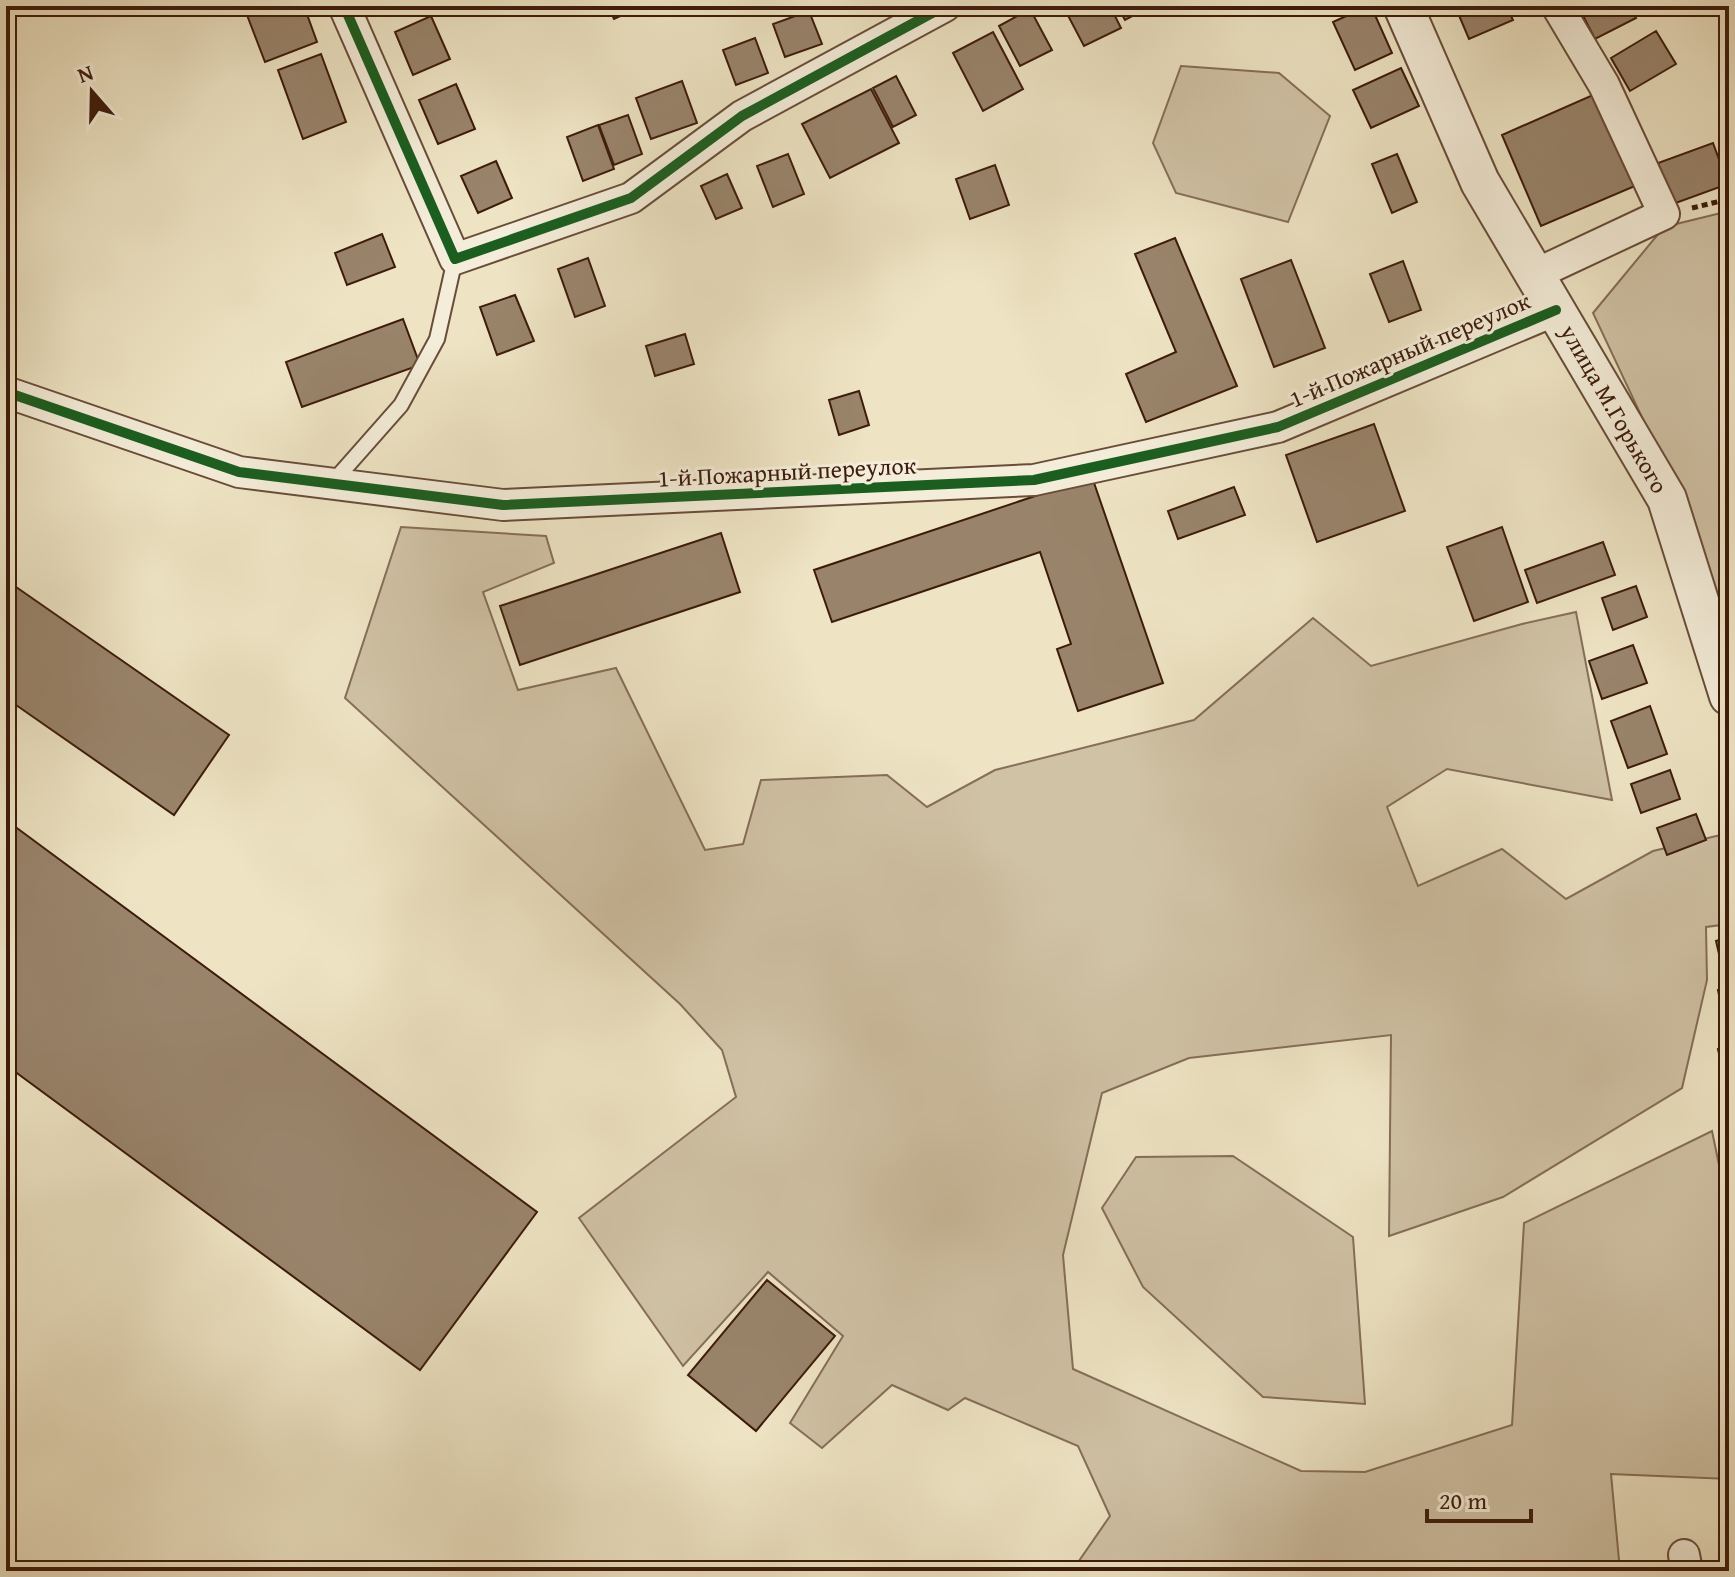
<svg xmlns="http://www.w3.org/2000/svg" width="1735" height="1577" viewBox="0 0 1735 1577" font-family="'Gentium Book Plus',serif">
	<style>
		.green { fill: #d0c2a5; stroke: #866e58; stroke-width: 2 }
		.building { fill: #99846b; stroke: #3d1b0b; stroke-width: 2 }
		.lines { fill: none; stroke-linecap: round; stroke-linejoin: round }
		.service-casing { stroke: #694d39; stroke-width: 18 }
		.minor-casing { stroke: #694d39; stroke-width: 34 }
		.tertiary-casing { stroke: #694d39; stroke-width: 42 }
		.path { stroke: #3d1b0b; stroke-width: 5; stroke-dasharray: 6 4; stroke-linecap: butt }
		.service { stroke: #f4edd9; stroke-width: 14 }
		.minor { stroke: #f4edd9; stroke-width: 30 }
		.tertiary { stroke: #f4edd9; stroke-width: 38 }
		.cycleway-casing { stroke: #f4edd9; stroke-width: 15 }
		.cycleway { stroke: #1b5e20; stroke-width: 10 }
		.labels { text-anchor: middle; stroke-width: 6; stroke-linejoin: round; paint-order: stroke }
		.street-label { font-size: 24px; fill: #3d1b0b; stroke: #f4edd9 }
	</style>
	<rect width="100%" height="100%" fill="#eee4c4"/>
	<filter id="stains"><feTurbulence type="fractalNoise" baseFrequency=".0025" numOctaves="4"/><feColorMatrix values="0 0 0 0 .2 0 0 0 0 .09 0 0 0 0 .02 0 0 0 .5 -.17"/></filter>
	<radialGradient id="worn" r=".72"><stop offset=".6" stop-color="#630" stop-opacity="0"/><stop offset="1" stop-color="#630" stop-opacity=".3"/></radialGradient>
	<path class="green" d="M1181 66 1279 73 1330 116 1288 222 1176 193 1153 143Z
		M1729 211V669L1679 496 1593 313 1664 227Z
		M401 527 546 536 554 563 483 592 518 690 616 668 705 850 743 844 761 780 887 775 927 807 995 770 1194 720 1313 618 1371 666 1522 624 1576 612 1612 800 1447 769 1387 807 1418 886 1502 849 1566 899 1653 851 1729 833V924L1706 927 1707 980 1682 1088 1503 1197 1389 1236 1391 1035 1189 1058 1102 1093 1063 1255 1073 1369 1301 1471 1365 1472 1512 1425 1524 1223 1712 1131 1729 1213V1479L1611 1474 1620 1571H1549L1518 1564 1519 1571H1072L1110 1516 1078 1446 965 1398 948 1410 892 1385 822 1448 790 1423 843 1336 768 1272 683 1366 579 1218 736 1097 722 1050 680 1004 345 698Z
		M1233 1156 1353 1237 1365 1404 1263 1397 1143 1287 1102 1208 1136 1157Z"/>
	<path class="building" d="M269 6H304L317 42 265 62 247 15Z
		M608 6H642L614 19Z
		M1063 6H1110L1121 28 1084 46Z
		M1117 6H1151L1125 20Z
		M1368 6H1371L1392 53 1355 70 1333 22Z
		M1455 6H1506L1513 20 1469 39Z
		M1578 6H1630L1636 18 1595 39Z
		M1030 9 1052 50 1020 66 999 26Z
		M809 11 822 44 785 57 773 24Z
		M431 16 450 59 413 75 395 32Z
		M1656 31 1676 64 1630 91 1611 58Z
		M993 32 1023 89 983 111 953 53Z
		M755 38 768 73 736 85 723 50Z
		M321 54 346 122 303 139 278 70Z
		M1401 68 1419 106 1371 128 1353 90Z
		M896 76 916 115 893 127 873 88Z
		M682 81 697 123 651 139 636 98Z
		M456 84 475 129 438 144 419 100Z
		M871 89 899 143 830 178 802 124Z
		M1602 91 1642 183 1541 226 1502 135Z
		M628 115 642 154 614 165 599 125Z
		M598 125 614 169 583 181 567 137Z
		M1713 143 1728 184 1673 204 1658 163Z
		M788 154 804 194 773 207 757 166Z
		M1397 154 1417 202 1392 213 1372 164Z
		M496 161 512 198 478 213 461 176Z
		M995 165 1009 205 970 219 956 179Z
		M727 174 742 208 716 219 701 186Z
		M382 234 395 267 347 285 335 253Z
		M1175 238 1237 386 1146 422 1126 374 1176 352 1135 254Z
		M588 258 605 306 575 317 558 269Z
		M1291 260 1325 348 1274 367 1241 279Z
		M1403 261 1421 310 1389 322 1370 274Z
		M515 295 534 341 497 355 480 307Z
		M403 319 420 365 302 407 286 362Z
		M685 334 694 364 655 376 646 346Z
		M859 391 869 425 839 435 829 400Z
		M1374 424 1405 511 1317 542 1286 455Z
		M1092 477 1163 683 1078 711 1057 649 1071 644 1040 552 832 622 814 570Z
		M1234 487 1245 515 1178 539 1168 511Z
		M1502 527 1528 602 1474 621 1447 547Z
		M721 533 740 592 520 665 500 606Z
		M1603 542 1615 575 1537 603 1525 570Z
		M6 580 229 735 174 815 6 698Z
		M1636 586 1647 617 1613 630 1602 598Z
		M1633 645 1647 683 1602 699 1589 661Z
		M1650 706 1667 754 1628 768 1611 721Z
		M1670 770 1680 799 1641 813 1631 784Z
		M1696 814 1706 840 1667 855 1657 828Z
		M6 820 537 1212 420 1370 6 1065Z
		M1729 937V965L1722 967 1716 941Z
		M1729 988V1024L1725 1025 1718 990Z
		M1729 1047V1090L1727 1091 1718 1049Z
		M767 1280 835 1336 756 1431 688 1375Z"/>
	<g class="lines">
		<g class="service-casing">
			<path id="service" d="M1728 6 1729 8
				M333 482 401 405 437 339 455 259"/>
		</g>
		<g class="minor-casing">
			<path id="minor" d="M344 6 455 259 631 198 742 116 945 6
				M1536 274 1664 214 1604 85 1557 6
				M6 392 239 472 503 505 1034 480 1278 427 1556 310
				M1684 1555 1687 1571"/>
		</g>
		<g class="tertiary-casing">
			<path id="tertiary" d="M1403 6 1480 182 1667 499 1729 696"/>
		</g>
		<path class="path" d="M1692 208 1729 199"/>
		<use href="#service" class="service"/>
		<use href="#minor" class="minor"/>
		<use href="#tertiary" class="tertiary"/>
		<g class="cycleway-casing">
			<path id="cycleway" d="M344 6 455 259 631 198 742 116 945 6
				M6 392 239 472 503 505 1034 480 1278 427 1556 310"/>
		</g>
		<use href="#cycleway" class="cycleway"/>
	</g>
	<g class="labels">
		<g class="street-label">
			<text transform="translate(1410 350) rotate(-23)" y="8">1-й Пожарный переулок</text>
			<text transform="translate(1614 409) rotate(60)" y="8">улица М.Горького</text>
			<text transform="translate(787 472) rotate(-3)" y="8">1-й Пожарный переулок</text>
		</g>
	</g>
	<rect width="1735" height="1577" fill="none" stroke="#eee4c4" stroke-width="32"/>
	<rect x="8" y="8" width="1719" height="1561" fill="none" stroke="#3d1b0b" stroke-width="4"/>
	<rect x="16" y="16" width="1703" height="1545" fill="none" stroke="#3d1b0b" stroke-width="2"/>
	<g transform="translate(92 92) rotate(340)" stroke="#f4edd9" stroke-width="6" paint-order="stroke">
	<path d="M0-6L14 30L0 20L-14 30Z" fill="#3d1b0b"/>
	<text y="-12" font-size="22" font-weight="bold" text-anchor="middle" fill="#3d1b0b">N</text>
	</g>
	<path d="M1427 1509v12h104v-12" fill="none" stroke="#3d1b0b" stroke-width="4"/>
	<text x="1439" y="1509" font-size="24" fill="#3d1b0b" stroke="#f4edd9" stroke-width="6" paint-order="stroke">20 m</text>
	<rect width="100%" height="100%" filter="url(#stains)"/>
	<rect width="100%" height="100%" fill="url(#worn)"/>
</svg>
